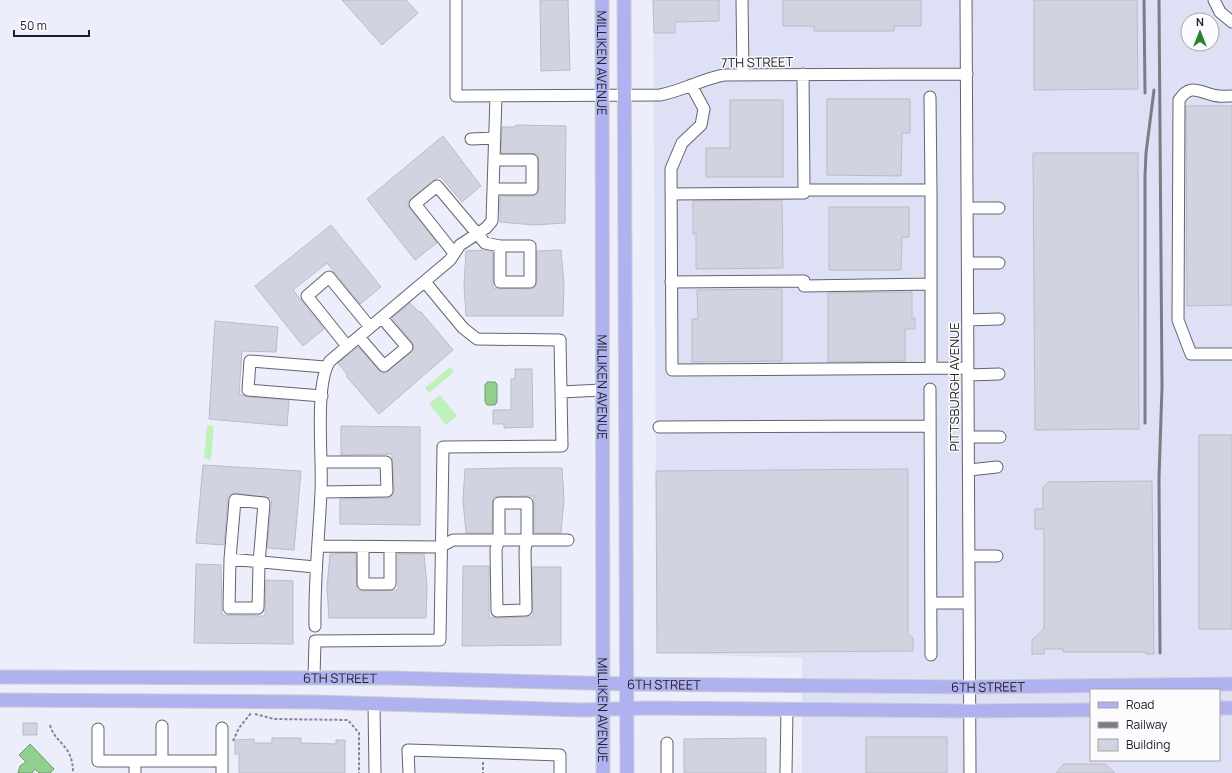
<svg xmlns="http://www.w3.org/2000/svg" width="1232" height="773" viewBox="0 0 1232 773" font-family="Manrope,sans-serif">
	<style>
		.built { fill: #dee1f5; fill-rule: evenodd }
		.green { fill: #bef1bc }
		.water { fill: #91cf8f; stroke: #6f9b6f }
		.building { fill: #d2d3e0; stroke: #babbc8 }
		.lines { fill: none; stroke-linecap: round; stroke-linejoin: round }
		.minor-casing { stroke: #63646f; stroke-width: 13 }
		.major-casing { stroke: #cececf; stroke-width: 15 }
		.path { stroke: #84868e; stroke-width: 2; stroke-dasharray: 3 2; stroke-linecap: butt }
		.minor { stroke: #fff; stroke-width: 11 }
		.major { stroke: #b0b1ef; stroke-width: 13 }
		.rail { stroke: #7b7c84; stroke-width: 3 }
		.labels { text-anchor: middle; stroke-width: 3; stroke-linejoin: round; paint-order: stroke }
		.street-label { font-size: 13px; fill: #202125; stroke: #fcfcff }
	</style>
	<rect width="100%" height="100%" fill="#eceefb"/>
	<path class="built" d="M653 0H1232V773H802V658L657 653ZM1188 20H1212V44H1188ZM1091 690H1219V760H1091Z"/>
	<path class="green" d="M450 367 454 372 429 393 425 388Z
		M440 395 457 416 446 425 429 404Z
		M207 425 214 426 211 460 204 459Z"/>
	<path class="water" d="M487 382H495L497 384V402L495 405H487L485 402V385Z
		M30 744 54 769 50 773H39L35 769 32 773H18L20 766 26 762 19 755Z"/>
	<path class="building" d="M342 0H406L418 13 382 45Z
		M540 0H568L570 70 541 71Z
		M653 0H719V21L675 22V33H654Z
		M783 0H921V26H894V31H814V26H783Z
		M1034 0H1137L1138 89 1034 90Z
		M827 99H910V133H902L901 176 827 175Z
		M730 100H783V177H706V148H730Z
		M1186 106H1232V305L1187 306Z
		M516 125 566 126 565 223 534 225 500 222V196H532L537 195 539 189 538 154 501 153 502 127H514Z
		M443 136 481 186 462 202 440 176 406 203 437 243 415 260 367 199Z
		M1033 153H1138L1139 429 1035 430Z
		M782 200 783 268 696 269V234H693V201Z
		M829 207H909V237H902L901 270H829Z
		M331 225 381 287 360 304 327 263 293 290 324 329 303 346 255 286Z
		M485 250 493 252V288L530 289 534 288 537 282V251L561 250 564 284 563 316H466L464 285 466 251Z
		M782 289V361L692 362V319H698L697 290Z
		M912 292V318H915V329H905V361L828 362V293Z
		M410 303 419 312H421L453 350 379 414 347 377V374L338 363 358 347 382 374 388 371 411 352 414 349 413 343 392 318Z
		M215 321 278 327 276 352 242 351 239 394 247 397 289 400 287 426 209 419Z
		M515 369H532L533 427 504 428V424H493V410H511V379H515Z
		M341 426 420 427V525L340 524V499L391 498 394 491 392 454 341 455Z
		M1199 435H1232V629H1199Z
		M203 465 301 471 294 550 267 548 272 498 236 493 228 495 224 545 196 543Z
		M509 468H562L564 500 561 533H534V496H527L493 497 492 533H466L463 500 465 469Z
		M908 469V634L913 638V651L657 653 656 471Z
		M1152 481 1154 654H1146V652H1063V649H1044V654H1032V640L1044 629V529H1035V509H1043V488L1048 482Z
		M356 553 357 590 363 591 398 590V554H424L427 586 426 618H329L327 587 330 554Z
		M196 564 221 565 222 615 265 616 266 580 293 581V644L194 643Z
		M463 566H489V617L497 618 533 617 532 567H561V645L462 646Z
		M23 723H37V735H23Z
		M866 737H947V773H866Z
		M272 738H301V743L336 744V740H345V773H239V754H235V740L254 739V743H272Z
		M766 738V773H684V739Z
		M1064 764H1105L1115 773H1056Z"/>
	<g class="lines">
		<g class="minor-casing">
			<path id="minor" d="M456 0V96L660 95C682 91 702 79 724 75L967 74
				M742 0 743 74
				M966 0 970 773
				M1214 0 1220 12 1232 22
				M803 74 804 190H931V368
				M691 85 704 109 701 125 682 143 671 169 672 370 968 368
				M1232 96C1226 96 1219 97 1213 95 1197 91 1190 84 1179 100L1178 320 1191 354H1232
				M930 97 931 190
				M471 139 495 138
				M494 189H532V160H495
				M671 194 804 193
				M967 208H999
				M454 253 415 204 437 186 485 243 500 246H530V282H500V246
				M968 263H999
				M671 282 804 281
				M804 286 931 284
				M968 320 999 319
				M359 337 384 366 407 347 382 318
				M347 346 307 296 329 277 370 327
				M968 375 999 374
				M930 389 931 655
				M561 392 602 390
				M322 396 248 390 250 361 325 367
				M659 427 930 426
				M969 437H1000
				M969 470 997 467
				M321 492 387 491 386 462H322
				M235 500 264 503 259 563 258 608H229L230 559Z
				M499 503H527V540L525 550 526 610 497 611 496 549 499 540Z
				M318 546 440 547 453 540H568
				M363 547V584H390V547
				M969 556H997
				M230 559 315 567
				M931 603H969
				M315 626C314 581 319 537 321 492 323 462 314 383 330 361L450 260 460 245 486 228 492 221 496 96
				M314 677 315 641 440 640 443 447 562 446 560 340 477 339 463 328 425 282
				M374 704 375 773
				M162 726V761
				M222 728V773
				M98 729V761H222
				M667 743V773
				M135 773V761
				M409 773 408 750 560 755V773
				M786 773 787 709"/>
		</g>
		<g class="major-casing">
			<g id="major">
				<path id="s1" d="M602 0 603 773"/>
				<path d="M624 0 627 773"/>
				<path id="s2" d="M0 677 391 678 627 684 970 687 1232 684"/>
				<path d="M0 700 316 702 582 710 647 708 970 711 1091 710"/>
				<path d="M1219 708H1232"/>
			</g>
		</g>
		<path class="path" d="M255 714 274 719 348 720 359 733V773
			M50 725C55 744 73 744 73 773
			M233 741 239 728 251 713
			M483 762V773"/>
		<use href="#minor" class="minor"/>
		<use href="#major" class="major"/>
		<path class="rail" d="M1144 0 1145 93
			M1159 0 1162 387 1159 478 1160 653
			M1145 423V176L1146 153 1154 90"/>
	</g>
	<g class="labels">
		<g class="street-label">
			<text transform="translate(757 62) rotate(-1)" y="5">7TH STREET</text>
			<text dy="5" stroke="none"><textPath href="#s1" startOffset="63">MILLIKEN AVENUE</textPath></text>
			<text dy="5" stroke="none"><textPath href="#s1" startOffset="387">MILLIKEN AVENUE</textPath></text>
			<text transform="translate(954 387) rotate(-90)" y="5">PITTSBURGH AVENUE</text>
			<text dy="5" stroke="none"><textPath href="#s2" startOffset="340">6TH STREET</textPath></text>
			<text dy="5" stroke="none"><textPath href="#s2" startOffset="664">6TH STREET</textPath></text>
			<text dy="5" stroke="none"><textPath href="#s2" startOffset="988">6TH STREET</textPath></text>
			<text dy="5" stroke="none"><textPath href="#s1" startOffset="710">MILLIKEN AVENUE</textPath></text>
		</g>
	</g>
	<rect x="1090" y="689" width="130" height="72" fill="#fcfcff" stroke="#a4a4a8"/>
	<rect x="1098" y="702" width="20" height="6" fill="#b0b1ef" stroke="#a4a4a8"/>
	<text x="1126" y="709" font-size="12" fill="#202125">Road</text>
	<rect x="1098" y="722" width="20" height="6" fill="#7b7c84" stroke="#a4a4a8"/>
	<text x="1126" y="729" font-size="12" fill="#202125">Railway</text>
	<rect x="1098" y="739" width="20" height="12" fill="#d2d3e0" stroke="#a4a4a8"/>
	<text x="1126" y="749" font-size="12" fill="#202125">Building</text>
	<g transform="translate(1200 32)"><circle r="19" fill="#fcfcff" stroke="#a4a4a8"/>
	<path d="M0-3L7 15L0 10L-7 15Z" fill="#2c812f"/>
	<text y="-6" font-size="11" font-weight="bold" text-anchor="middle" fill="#202125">N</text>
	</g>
	<path d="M14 30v6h75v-6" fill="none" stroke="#202125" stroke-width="2"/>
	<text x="20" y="30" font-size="12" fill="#202125" stroke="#fcfcff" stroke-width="3" paint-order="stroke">50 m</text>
</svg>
